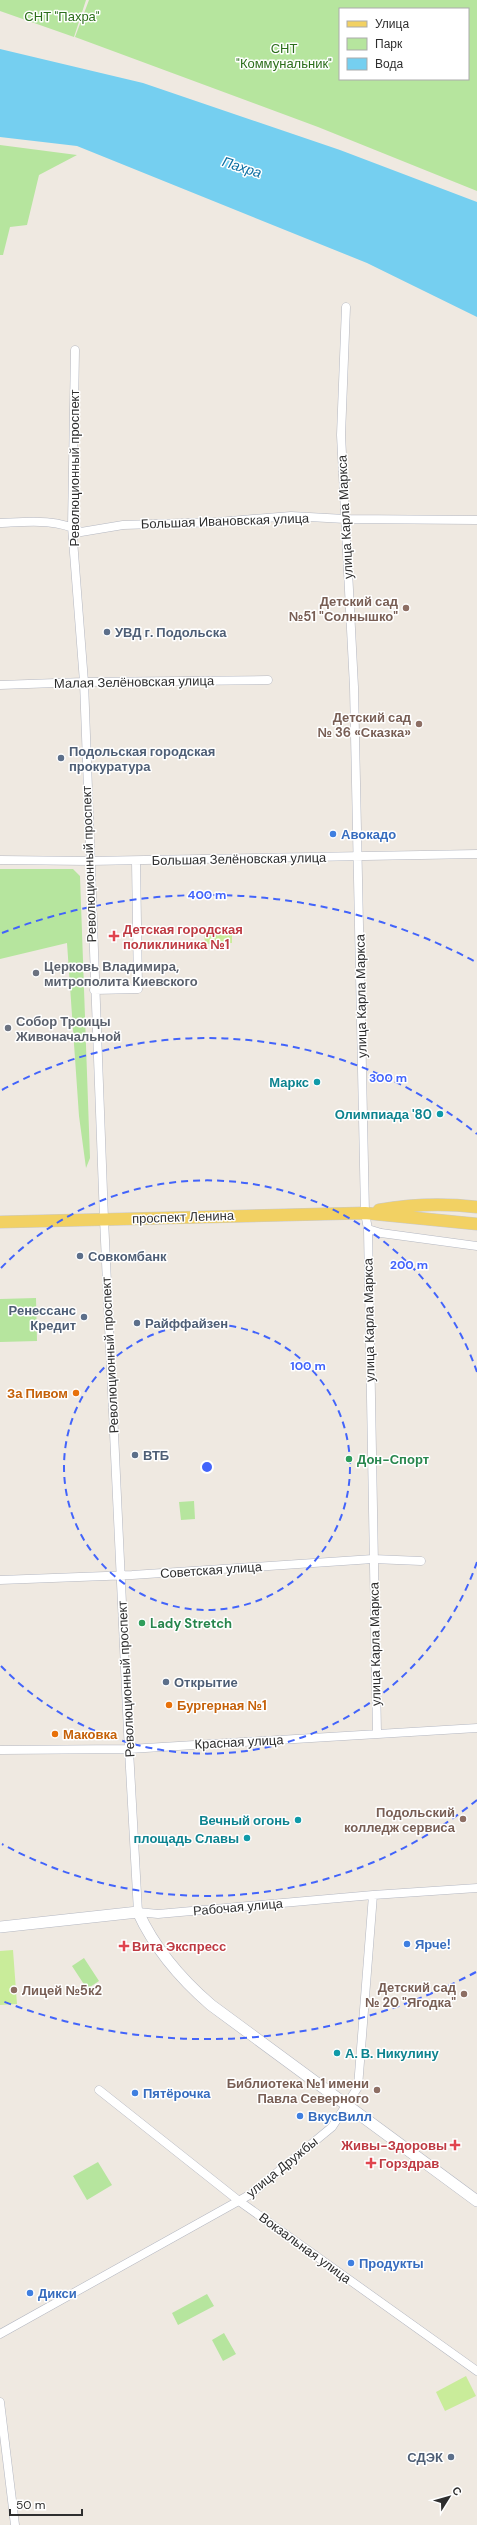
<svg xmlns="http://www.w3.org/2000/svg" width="477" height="2525" font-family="'DM Sans',sans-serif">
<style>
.green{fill:#b6e59e;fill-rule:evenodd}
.pitch{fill:#c9ec9a}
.water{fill:#75cff0}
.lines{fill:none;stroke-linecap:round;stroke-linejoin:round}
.street-casing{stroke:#b4b7c1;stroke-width:9}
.secondary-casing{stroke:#b4b7c1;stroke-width:12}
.primary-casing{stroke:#c9c9c9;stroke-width:13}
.street{stroke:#fff;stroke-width:8}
.secondary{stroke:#fff;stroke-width:11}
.primary{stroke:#f2d163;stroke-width:12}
.ring{fill:none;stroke:#4264fb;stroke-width:2;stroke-dasharray:7 5}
.education-dot{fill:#8d6e63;stroke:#fff;stroke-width:1.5}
.service-dot{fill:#5c6f8a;stroke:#fff;stroke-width:1.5}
.shop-dot{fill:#3f7fe0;stroke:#fff;stroke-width:1.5}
.health-dot{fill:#e0444e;stroke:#fff;stroke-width:1.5}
.worship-dot{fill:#6b7280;stroke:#fff;stroke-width:1.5}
.culture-dot{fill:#0f9aa8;stroke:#fff;stroke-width:1.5}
.food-dot{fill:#e8710a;stroke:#fff;stroke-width:1.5}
.leisure-dot{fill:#2e9e5b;stroke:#fff;stroke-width:1.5}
.labels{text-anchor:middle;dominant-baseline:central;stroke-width:3;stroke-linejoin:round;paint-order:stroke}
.park-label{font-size:13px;fill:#2c6e1b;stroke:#fff}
.street-label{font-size:13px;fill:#2e2e2e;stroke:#fff}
.education-label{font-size:13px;font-weight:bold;fill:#785e54;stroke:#fff;text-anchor:end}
.service-label{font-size:13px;font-weight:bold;fill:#4e5e75;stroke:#fff;text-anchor:start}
.shop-label{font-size:13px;font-weight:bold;fill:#366cbe;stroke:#fff;text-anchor:start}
.health-label{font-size:13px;font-weight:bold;fill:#be3a42;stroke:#fff;text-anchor:start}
.worship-label{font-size:13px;font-weight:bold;fill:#5b616d;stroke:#fff;text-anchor:start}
.culture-label{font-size:13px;font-weight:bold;fill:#0d838f;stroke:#fff;text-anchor:end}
.food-label{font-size:13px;font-weight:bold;fill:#c56008;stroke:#fff;text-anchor:start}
.leisure-label{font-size:13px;font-weight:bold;fill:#27864d;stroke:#fff;text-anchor:start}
.water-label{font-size:14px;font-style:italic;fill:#0d6fa3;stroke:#fff}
.centre{fill:#4264fb;stroke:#fff;stroke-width:2}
.ring-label{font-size:12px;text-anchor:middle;font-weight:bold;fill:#4264fb;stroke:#fff;stroke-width:3;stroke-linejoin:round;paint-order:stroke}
</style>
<rect width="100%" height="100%" fill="#efe9e1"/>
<!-- green -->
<path class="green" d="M0,0H86L74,37L0,11Z
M89,0H477V191L318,127L75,37ZM340,9H468V79H340Z
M0,145L77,155L39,175L27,225L10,227L3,255H0Z
M73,869L80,876L90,1158L86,1168L79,1116L67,943L0,959V869Z
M36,1298L37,1341L0,1342V1299Z
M194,1501L195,1519L181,1520L179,1502Z
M84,1958L99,1981L87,1989L72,1966Z
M98,2162L112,2185L87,2200L73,2176Z
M207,2294L214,2306L178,2325L172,2313Z
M224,2333L236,2354L223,2361L212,2340Z"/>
<!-- pitch -->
<path class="pitch" d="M204,930H232V943L205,944Z
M13,1950L17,2004L0,2005V1951Z
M466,2376L476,2396L445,2411L436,2392Z"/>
<!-- water -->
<path class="water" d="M0,49L143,83L340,150L477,202V317L367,263L77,146L0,137Z"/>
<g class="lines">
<defs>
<path id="street" d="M346,307L341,435L354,687L365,1213L368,1229L377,1734
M75,350L72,527L84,682L104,1219L128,1732L138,1912L158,1914L373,1895L477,1888
M0,523C26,522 57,518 81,532L123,525L218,522L291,516L345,519L477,520
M0,685L84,682L268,680
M0,860L89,861L477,854
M94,990L138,989L136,861
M368,1229L381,1233L477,1246
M0,1580L132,1575L373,1559L421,1561
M0,1750L129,1749L477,1728
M99,2090L239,2201L477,2371
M0,2334L251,2194L332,2127L358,2087L373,1895
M0,2402L15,2525"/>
<path id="secondary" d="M0,1927L138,1912C154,1947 182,1980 211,2005L477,2201"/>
<path id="primary" d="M379,1210C412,1204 443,1203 477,1207
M0,1222L365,1213L477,1224"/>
</defs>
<!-- street casing -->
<use href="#street" class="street-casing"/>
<!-- secondary casing -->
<use href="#secondary" class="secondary-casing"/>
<!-- primary casing -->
<use href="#primary" class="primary-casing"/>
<!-- street -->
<use href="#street" class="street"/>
<!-- secondary -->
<use href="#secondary" class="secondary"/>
<!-- primary -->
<use href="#primary" class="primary"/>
</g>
<!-- distance rings -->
<g class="ring">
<circle cx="207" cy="1467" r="143"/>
<path d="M477 1562A286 286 0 0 1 1 1666M1 1268A286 286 0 0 1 477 1372"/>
<path d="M477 1800A429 429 0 0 1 2 1844M2 1090A429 429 0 0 1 477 1134"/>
<path d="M476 1972A572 572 0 0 1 2 2001M2 933A572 572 0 0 1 476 962"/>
</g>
<!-- markers -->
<g class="education-dot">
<circle cx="406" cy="608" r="4"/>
<circle cx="419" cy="724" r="4"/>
<circle cx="463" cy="1819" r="4"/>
<circle cx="14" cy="1990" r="4"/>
<circle cx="464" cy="1994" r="4"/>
<circle cx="377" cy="2090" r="4"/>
</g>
<g class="service-dot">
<circle cx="107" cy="632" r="4"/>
<circle cx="61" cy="758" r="4"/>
<circle cx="80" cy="1256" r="4"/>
<circle cx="84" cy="1317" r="4"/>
<circle cx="137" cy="1323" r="4"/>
<circle cx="135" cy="1455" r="4"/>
<circle cx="166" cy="1682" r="4"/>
<circle cx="451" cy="2457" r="4"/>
</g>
<g class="shop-dot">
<circle cx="333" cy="834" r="4"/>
<circle cx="407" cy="1944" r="4"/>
<circle cx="135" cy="2093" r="4"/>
<circle cx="300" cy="2116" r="4"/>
<circle cx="351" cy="2263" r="4"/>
<circle cx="30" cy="2293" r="4"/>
</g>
<g class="health-dot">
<path d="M112 930h4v4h4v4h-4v4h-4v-4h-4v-4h4z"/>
<path d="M122 1940h4v4h4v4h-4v4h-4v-4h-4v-4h4z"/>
<path d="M453 2139h4v4h4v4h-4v4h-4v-4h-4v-4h4z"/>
<path d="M369 2157h4v4h4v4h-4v4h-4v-4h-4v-4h4z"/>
</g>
<g class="worship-dot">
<circle cx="36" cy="973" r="4"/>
<circle cx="8" cy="1028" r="4"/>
</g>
<g class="culture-dot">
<circle cx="317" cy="1082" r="4"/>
<circle cx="440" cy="1114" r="4"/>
<circle cx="298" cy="1820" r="4"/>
<circle cx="247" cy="1838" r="4"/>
<circle cx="337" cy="2053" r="4"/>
</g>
<g class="food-dot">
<circle cx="76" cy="1393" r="4"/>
<circle cx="169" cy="1705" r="4"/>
<circle cx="55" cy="1734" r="4"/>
</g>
<g class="leisure-dot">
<circle cx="349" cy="1459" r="4"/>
<circle cx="142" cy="1623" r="4"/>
</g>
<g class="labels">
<!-- park labels -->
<g class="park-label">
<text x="62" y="16">СНТ "Пахра"</text>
<text x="284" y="48">СНТ<tspan x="284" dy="15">"Коммунальник"</tspan></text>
</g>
<!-- street labels -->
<g class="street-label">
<text transform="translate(74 468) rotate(-90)">Революционный проспект</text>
<text transform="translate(345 517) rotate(-93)">улица Карла Маркса</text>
<text transform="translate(225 521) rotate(-2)">Большая Ивановская улица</text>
<text transform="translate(134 682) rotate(-1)">Малая Зелёновская улица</text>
<text transform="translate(239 859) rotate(-1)">Большая Зелёновская улица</text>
<text transform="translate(89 864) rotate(-92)">Революционный проспект</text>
<text transform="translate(361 996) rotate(-91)">улица Карла Маркса</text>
<text transform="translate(183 1217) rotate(-2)">проспект Ленина</text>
<text transform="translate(369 1320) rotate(-91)">улица Карла Маркса</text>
<text transform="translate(110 1355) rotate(-93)">Революционный проспект</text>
<text transform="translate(211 1570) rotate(-4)">Советская улица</text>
<text transform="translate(375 1644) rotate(-91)">улица Карла Маркса</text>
<text transform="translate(126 1679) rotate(-93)">Революционный проспект</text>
<text transform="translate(239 1742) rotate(-3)">Красная улица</text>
<text transform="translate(238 1907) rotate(-5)">Рабочая улица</text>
<text transform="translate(282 2167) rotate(-39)">улица Дружбы</text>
<text transform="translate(305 2248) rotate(36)">Вокзальная улица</text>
</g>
<!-- education labels -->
<g class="education-label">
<text x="398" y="601">Детский сад<tspan x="398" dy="15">№51 "Солнышко"</tspan></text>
<text x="411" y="717">Детский сад<tspan x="411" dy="15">№ 36 «Сказка»</tspan></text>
<text x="455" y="1812">Подольский<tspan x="455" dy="15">колледж сервиса</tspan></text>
<text x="456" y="1987">Детский сад<tspan x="456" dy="15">№ 20 "Ягодка"</tspan></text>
<text x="22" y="1990" text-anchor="start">Лицей №5к2</text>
<text x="369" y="2083">Библиотека №1 имени<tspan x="369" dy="15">Павла Северного</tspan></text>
</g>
<!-- service labels -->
<g class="service-label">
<text x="115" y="632">УВД г. Подольска</text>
<text x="69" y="751">Подольская городская<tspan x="69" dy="15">прокуратура</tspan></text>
<text x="88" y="1256">Совкомбанк</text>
<text x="76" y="1310" text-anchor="end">Ренессанс<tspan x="76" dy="15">Кредит</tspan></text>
<text x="145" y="1323">Райффайзен</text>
<text x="143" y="1455">ВТБ</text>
<text x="174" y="1682">Открытие</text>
<text x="443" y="2457" text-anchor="end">СДЭК</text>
</g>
<!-- shop labels -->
<g class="shop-label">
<text x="341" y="834">Авокадо</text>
<text x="415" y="1944">Ярче!</text>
<text x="143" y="2093">Пятёрочка</text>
<text x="308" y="2116">ВкусВилл</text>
<text x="359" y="2263">Продукты</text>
<text x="38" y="2293">Дикси</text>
</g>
<!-- health labels -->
<g class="health-label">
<text x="123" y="929">Детская городская<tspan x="123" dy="15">поликлиника №1</tspan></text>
<text x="132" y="1946">Вита Экспресс</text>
<text x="447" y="2145" text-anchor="end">Живы-Здоровы</text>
<text x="379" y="2163">Горздрав</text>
</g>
<!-- worship labels -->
<g class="worship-label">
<text x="44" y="966">Церковь Владимира,<tspan x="44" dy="15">митрополита Киевского</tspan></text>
<text x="16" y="1021">Собор Троицы<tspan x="16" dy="15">Живоначальной</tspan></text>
</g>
<!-- culture labels -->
<g class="culture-label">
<text x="309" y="1082">Маркс</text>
<text x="432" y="1114">Олимпиада '80</text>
<text x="290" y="1820">Вечный огонь</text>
<text x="239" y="1838">площадь Славы</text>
<text x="345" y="2053" text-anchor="start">А. В. Никулину</text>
</g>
<!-- food labels -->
<g class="food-label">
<text x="68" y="1393" text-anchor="end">За Пивом</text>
<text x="177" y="1705">Бургерная №1</text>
<text x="63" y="1734">Маковка</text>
</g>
<!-- leisure labels -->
<g class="leisure-label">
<text x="357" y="1459">Дон-Спорт</text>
<text x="150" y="1623">Lady Stretch</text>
</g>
<!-- water labels -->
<g class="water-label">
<text transform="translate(242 167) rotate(18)">Пахра</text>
</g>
</g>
<circle cx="207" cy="1467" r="6" class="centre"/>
<g class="ring-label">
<text x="207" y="899">400 m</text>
<text x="388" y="1082">300 m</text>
<text x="409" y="1269">200 m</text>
<text x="308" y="1370">100 m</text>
</g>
<!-- legend -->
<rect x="339" y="8" width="130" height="72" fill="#ffffff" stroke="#ababab"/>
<rect x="347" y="21" width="20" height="6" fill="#f2d163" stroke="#ababab"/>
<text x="375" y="28" font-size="12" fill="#2e2e2e">Улица</text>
<rect x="347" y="38" width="20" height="12" fill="#b6e59e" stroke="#ababab"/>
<text x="375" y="48" font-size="12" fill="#2e2e2e">Парк</text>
<rect x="347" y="58" width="20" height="12" fill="#75cff0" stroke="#ababab"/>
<text x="375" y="68" font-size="12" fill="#2e2e2e">Вода</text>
<!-- north arrow -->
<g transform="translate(449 2497) rotate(53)" stroke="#ffffff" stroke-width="3" paint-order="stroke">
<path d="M0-3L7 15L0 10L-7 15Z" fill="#2e2e2e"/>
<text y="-6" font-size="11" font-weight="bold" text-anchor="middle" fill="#2e2e2e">С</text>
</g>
<!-- scale -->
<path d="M10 2509v6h72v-6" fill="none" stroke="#2e2e2e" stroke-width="2"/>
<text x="16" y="2509" font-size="12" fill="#2e2e2e" stroke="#ffffff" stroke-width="3" paint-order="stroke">50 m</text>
</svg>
